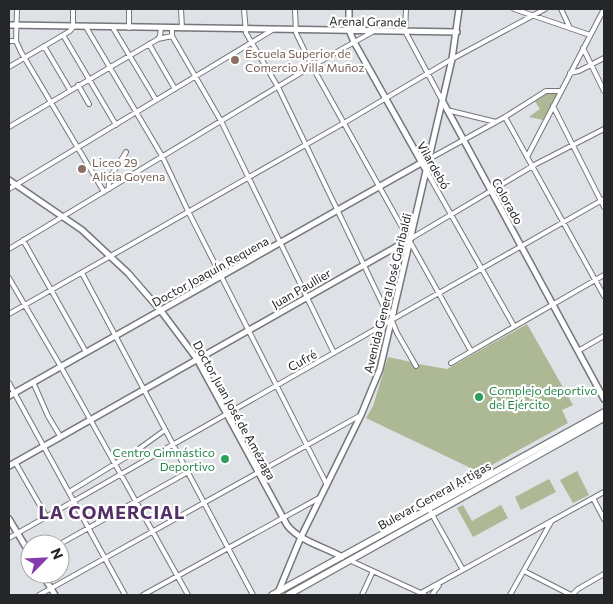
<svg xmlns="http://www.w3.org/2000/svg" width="613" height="604" font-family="Commissioner,sans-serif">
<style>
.green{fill:#adb894}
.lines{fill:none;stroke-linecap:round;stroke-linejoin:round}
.minor-casing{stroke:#74767b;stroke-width:6}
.tertiary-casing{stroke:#74767b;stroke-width:8}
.secondary-casing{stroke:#74767b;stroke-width:8}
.minor{stroke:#fff;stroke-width:4}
.tertiary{stroke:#fff;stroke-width:5}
.secondary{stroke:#fff;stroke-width:5.5}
.education-dot{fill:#8d6e63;stroke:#fff;stroke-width:2}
.leisure-dot{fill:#2e9e5b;stroke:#fff;stroke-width:2}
.labels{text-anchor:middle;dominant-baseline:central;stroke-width:4.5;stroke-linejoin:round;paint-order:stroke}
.street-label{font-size:12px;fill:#252628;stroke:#fff}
.education-label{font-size:12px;fill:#785e54;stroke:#fff;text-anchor:start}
.leisure-label{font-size:12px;fill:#27864d;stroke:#fff;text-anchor:start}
.district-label{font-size:18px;font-weight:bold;letter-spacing:1px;fill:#532f67;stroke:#fff}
</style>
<rect width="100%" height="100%" fill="#dee1e6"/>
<!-- green -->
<path class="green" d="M556,92L557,95L543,120L529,117L540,109L534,100L546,93Z
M527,324L573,405L562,410L568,423L479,472L366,418L373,406L388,357L411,362L415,369L418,366V364L447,369Z
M577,471L589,495L573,503L560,480Z
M549,479L556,492L521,510L515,497Z
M463,505L472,521L501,505L508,518L473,537L457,508Z"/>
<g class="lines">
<defs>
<path id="minor" d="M17,9L16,41L21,52L104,192
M181,9L182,28
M244,9L246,33L278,87L386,311L389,313L394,312
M295,9L296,33L312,66L471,351
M406,9L405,31L443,102
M514,9L590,35
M561,9L570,28
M86,27L162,156L188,211L327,485
M113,28L156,100
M129,28V9
M172,29V36L221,121L334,353
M63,35L116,125
M158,39L172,36
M9,41H16
M149,44L175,89
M44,46L70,90
M583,48L604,91
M9,67L70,31L73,27V9
M570,73L579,71L604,58
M78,85L89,104
M553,106L604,207
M447,110L496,122
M505,117L604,296
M9,127L158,39L160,36L161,28
M527,157L604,9
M429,159L505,117L546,91H561
M427,172L514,326
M9,189L274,29
M109,189C106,178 121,162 126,152
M410,239L536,164L604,129
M23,240L86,352
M9,249L312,66L374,31
M82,273L253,595
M9,278L61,367L188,595
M9,314L344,123L452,59L545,9
M392,321L397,333L416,366
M578,351L604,336
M451,363L604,275
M33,382L48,416L60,436
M9,383L125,595
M15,462L46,516
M69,492L136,451L165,430
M593,498L604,519
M429,509L463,570
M9,538L604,199
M60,544L188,472
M349,560L425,595
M524,571L571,595
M421,593L604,492
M39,595L361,415
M143,595L321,497
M362,595L373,571
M432,595L439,585
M510,595L551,522
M572,595L578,589L604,574"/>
<path id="tertiary" d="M349,9V30L354,42L427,172
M9,25L457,32
M443,102L604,399
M9,180L82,230L128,273L161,311L197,359L287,525C299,541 325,547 342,557
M9,396L421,163
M9,466L410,239
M9,519L30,554
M42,574L55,595
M277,595L301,537L361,415L380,369L452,59L459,9"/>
<path id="secondary" d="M272,595L604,412
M288,595L604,418"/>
</defs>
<!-- minor casing -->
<use href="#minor" class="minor-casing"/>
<!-- tertiary casing -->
<use href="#tertiary" class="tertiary-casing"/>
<!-- secondary casing -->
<use href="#secondary" class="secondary-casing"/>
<!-- minor -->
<use href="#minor" class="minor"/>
<!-- tertiary -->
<use href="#tertiary" class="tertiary"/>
<!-- secondary -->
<use href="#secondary" class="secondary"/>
</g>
<!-- markers -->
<g class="education-dot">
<circle cx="235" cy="60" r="5"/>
<circle cx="82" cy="169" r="5"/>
</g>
<g class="leisure-dot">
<circle cx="479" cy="397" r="5"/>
<circle cx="225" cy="459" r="5"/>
</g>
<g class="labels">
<!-- street labels -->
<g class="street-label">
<text transform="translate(368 21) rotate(1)">Arenal Grande</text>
<text transform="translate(434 165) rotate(60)">Vilardebó</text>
<text transform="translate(508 201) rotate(61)">Colorado</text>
<text transform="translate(210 271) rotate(-29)">Doctor Joaquín Requena</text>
<text transform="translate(301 288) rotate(-30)">Juan Paullier</text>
<text transform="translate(387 293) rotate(-76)">Avenida General José Garibaldi</text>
<text transform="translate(302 360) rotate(-29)">Cufré</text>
<text transform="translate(235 410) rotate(61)">Doctor Juan José de Amézaga</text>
<text transform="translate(434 495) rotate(-29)">Bulevar General Artigas</text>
</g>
<!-- education labels -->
<g class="education-label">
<text x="245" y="53">Escuela Superior de<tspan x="245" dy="14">Comercio Villa Muñoz</tspan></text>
<text x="92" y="162">Liceo 29<tspan x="92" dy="14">Alicia Goyena</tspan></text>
</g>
<!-- leisure labels -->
<g class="leisure-label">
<text x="489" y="390">Complejo deportivo<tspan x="489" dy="14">del Ejército</tspan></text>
<text x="215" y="452" text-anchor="end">Centro Gimnástico<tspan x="215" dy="14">Deportivo</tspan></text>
</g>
<!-- district labels -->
<g class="district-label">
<text x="112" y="512">LA COMERCIAL</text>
</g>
</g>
<!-- border -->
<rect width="613" height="604" fill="none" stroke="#252628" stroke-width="20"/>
<!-- north arrow -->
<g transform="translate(45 559) rotate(66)"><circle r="24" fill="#ffffff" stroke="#a8a8a9"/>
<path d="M0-4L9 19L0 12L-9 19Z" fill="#853bac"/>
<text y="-8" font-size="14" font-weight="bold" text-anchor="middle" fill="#252628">N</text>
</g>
</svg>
